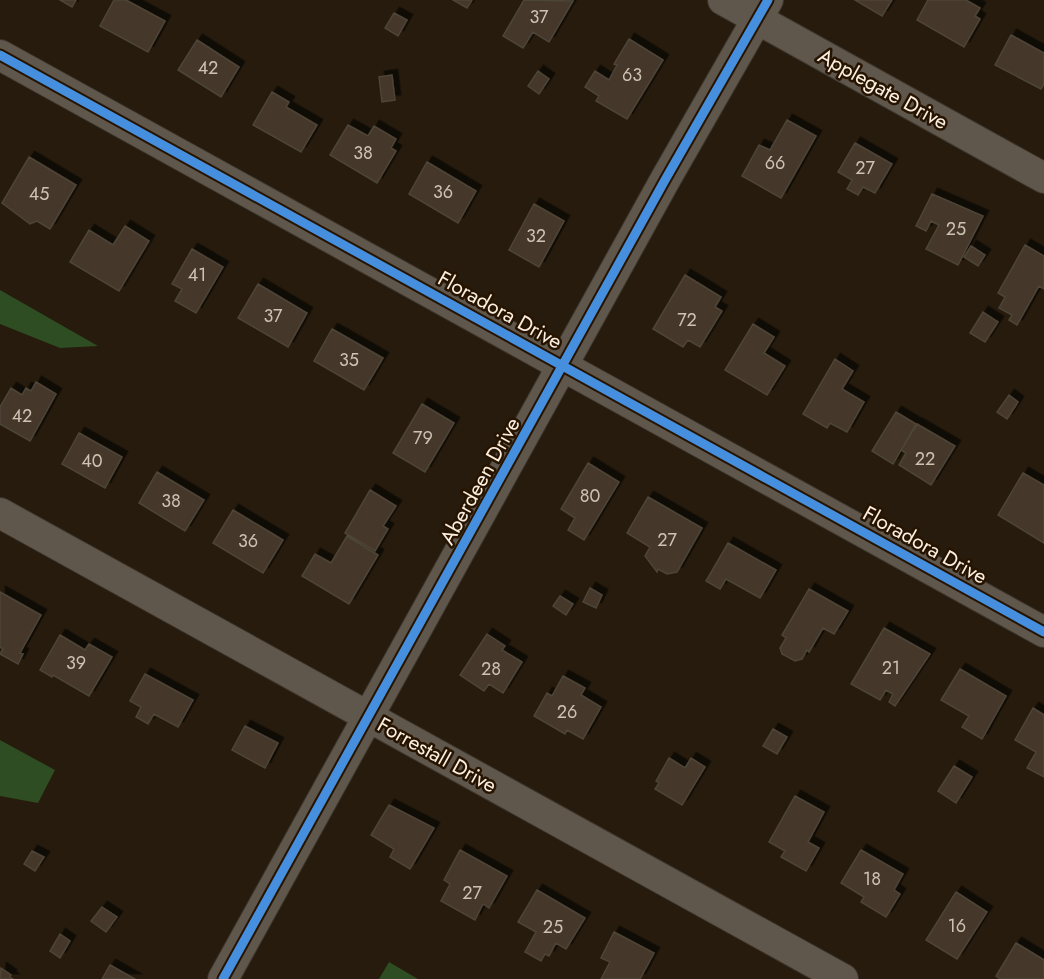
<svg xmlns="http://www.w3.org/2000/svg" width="1044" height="979" font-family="Jost,sans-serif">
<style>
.forest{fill:#2f4d22}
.building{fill:#44392a;stroke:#4e4438;stroke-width:1.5;filter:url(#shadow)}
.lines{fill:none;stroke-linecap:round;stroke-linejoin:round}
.minor-casing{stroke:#3d352b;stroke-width:32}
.minor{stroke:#5f564c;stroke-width:30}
.cycleway-casing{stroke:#261400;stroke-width:13}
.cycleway{stroke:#468fdf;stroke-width:9}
.labels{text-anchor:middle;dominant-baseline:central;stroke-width:5;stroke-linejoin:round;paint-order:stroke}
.number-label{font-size:18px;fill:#cec2b2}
.street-label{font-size:21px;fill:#fcefe0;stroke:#261400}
</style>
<defs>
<filter id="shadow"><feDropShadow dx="5.5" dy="-5.5" stdDeviation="0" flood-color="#0009"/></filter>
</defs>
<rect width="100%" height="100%" fill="#261b0c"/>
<!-- forest -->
<path class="forest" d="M0,290L98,346L60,348L0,324Z
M0,740L55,770L38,803L0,796Z
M389,962L418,979H379Z"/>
<!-- building -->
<path class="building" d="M60,0H76L72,7Z
M114,0H126L165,21L148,52L100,26Z
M453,0H472L467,8Z
M524,0L573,1L549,42L533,32L523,48L503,36Z
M855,0H892L882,16Z
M928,0H966L980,8L975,16L980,19L964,47L917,20Z
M394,13L407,20L398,36L385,28Z
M1011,35L1044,53V84L1041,89L995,65Z
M629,39L663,60L627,119L596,101L599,96L585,87L595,71L609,80L617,65L614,64Z
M197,40L239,67L221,97L178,70Z
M538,71L549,79L539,94L528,86Z
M392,75L395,100L382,102L379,77Z
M272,92L289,102L286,107L317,125L301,152L253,125Z
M787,120L816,136L781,198L742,176L759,145L770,150Z
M348,125L368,136L374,126L396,139L391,148L396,151L377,183L330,155Z
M855,143L892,164L875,193L863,187L858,195L847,189L852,180L838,172Z
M29,157L76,185L50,229L37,221L30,224L2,203Z
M427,162L476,191L458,223L409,194Z
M932,194L983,216L958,265L926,249L939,225L931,221L926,231L916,226Z
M534,204L564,221L539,267L509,250Z
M125,226L149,241L119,291L70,262L89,230L113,245Z
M1025,245L1044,256V289L1039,286L1017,325L1009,320L1012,315L999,308L1005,297L998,293Z
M971,246L985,255L978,266L964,257Z
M192,249L223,267L196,313L175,301L182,289L172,284Z
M685,275L721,297L715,307L722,311L700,347L688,340L683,347L653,329Z
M258,284L307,313L288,347L238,318Z
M983,312L998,322L985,342L970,333Z
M753,324L774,337L764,353L785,366L767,395L725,370Z
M332,329L383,358L364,390L314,361Z
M835,359L853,371L842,389L864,402L847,432L830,423L827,428L803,414Z
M36,382L56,394L30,441L0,424V407L11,388L22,395L26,388L31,391Z
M1009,395L1018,402L1007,419L997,412Z
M422,404L454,423L425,472L393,453Z
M896,412L916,424L893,464L872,451Z
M917,424L955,446L931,485L899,465L906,453L901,450Z
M79,433L122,457L105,488L62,464Z
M588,463L619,482L584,540L568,530L575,518L561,509Z
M157,472L204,500L185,531L139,503Z
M1023,473L1044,485V543L998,515Z
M370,490L396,506L383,526L388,529L375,551L345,533Z
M648,497L702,528L677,572L667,574L658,569L657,572L645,556L650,547L627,533Z
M233,510L283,540L263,573L213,543Z
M347,536L378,555L349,604L302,576L315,554L331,563Z
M728,543L776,570L760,598L726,579L720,589L706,581Z
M590,588L602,595L596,608L583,602Z
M809,589L848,611L834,634L823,628L809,652L807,650L802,659L795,661L782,654L780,648L786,638L782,635Z
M0,592L41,615L20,653L23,654L18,664L0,654L3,649L0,647Z
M560,596L573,604L566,615L553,606Z
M884,628L930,654L895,706L889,702L893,694L886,690L880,700L851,684Z
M487,634L505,646L502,650L522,662L503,693L489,684L484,691L460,675Z
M60,635L85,650L89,644L112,657L89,696L53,675L52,677L40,670Z
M960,669L1006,696L982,739L962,727L969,716L941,700Z
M145,674L193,700L178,727L154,714L148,724L136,717L141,707L130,701Z
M563,676L585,688L581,695L601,707L583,739L567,730L565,734L534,716L547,693L552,696Z
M1033,708L1044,715V777L1027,768L1036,752L1015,740Z
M245,726L278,743L265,768L232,750Z
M773,729L787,737L777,754L763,746Z
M669,758L685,768L691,758L705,767L682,805L655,789L659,783L656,781Z
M954,766L972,777L956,803L938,791Z
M795,796L824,812L808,842L819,848L806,871L781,857L785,851L769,842Z
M389,805L434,828L410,869L390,857L394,849L371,835Z
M460,850L507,876L489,908L483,904L475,920L441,901L450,884L444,880Z
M861,850L903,874L894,890L900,894L886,917L861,902L864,897L841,883Z
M32,851L44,857L35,871L24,864Z
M537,890L585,918L566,949L556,943L549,956L545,954L541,961L525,952L536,932L518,922Z
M956,892L987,912L957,959L926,940Z
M102,907L117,917L106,932L91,921Z
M614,932L654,953L640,979H601L610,962L601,958Z
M60,934L70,941L60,958L50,951Z
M1016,943L1044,960V979H1000L996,976Z
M110,965L135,979H102Z
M1,968L11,975L10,977L13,979H0Z"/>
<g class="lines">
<defs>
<path id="minor" d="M723,0L1044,178
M0,55L1044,632
M0,513L843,979
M223,979L665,180L768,0"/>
</defs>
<!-- minor casing -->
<use href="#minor" class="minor-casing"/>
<!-- minor -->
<use href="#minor" class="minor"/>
<defs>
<path id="cycleway" d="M0,55L1044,632
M223,979L665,180L768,0"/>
</defs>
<!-- cycleway casing -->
<use href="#cycleway" class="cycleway-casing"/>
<!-- cycleway -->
<use href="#cycleway" class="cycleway"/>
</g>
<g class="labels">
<!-- number labels -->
<g class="number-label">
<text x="539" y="17">37</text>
<text x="208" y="68">42</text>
<text x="632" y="75">63</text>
<text x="363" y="153">38</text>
<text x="775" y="163">66</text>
<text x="865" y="168">27</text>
<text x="443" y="192">36</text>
<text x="39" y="194">45</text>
<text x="956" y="229">25</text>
<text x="536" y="236">32</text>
<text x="197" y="275">41</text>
<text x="273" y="316">37</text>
<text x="687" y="320">72</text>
<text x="349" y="360">35</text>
<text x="22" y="416">42</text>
<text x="423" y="438">79</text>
<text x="925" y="459">22</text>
<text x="92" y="461">40</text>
<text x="590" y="496">80</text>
<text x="171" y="501">38</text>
<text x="667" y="540">27</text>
<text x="248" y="541">36</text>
<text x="76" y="663">39</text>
<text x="891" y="668">21</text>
<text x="491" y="669">28</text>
<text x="567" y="712">26</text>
<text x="872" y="879">18</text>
<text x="472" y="893">27</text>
<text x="957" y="926">16</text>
<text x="553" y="927">25</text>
</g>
<!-- street labels -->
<g class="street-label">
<text transform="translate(883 89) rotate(29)">Applegate Drive</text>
<text transform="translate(500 310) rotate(29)">Floradora Drive</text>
<text transform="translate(480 481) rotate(-61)">Aberdeen Drive</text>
<text transform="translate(925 545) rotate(29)">Floradora Drive</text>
<text transform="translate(437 755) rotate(29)">Forrestall Drive</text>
</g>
</g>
</svg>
